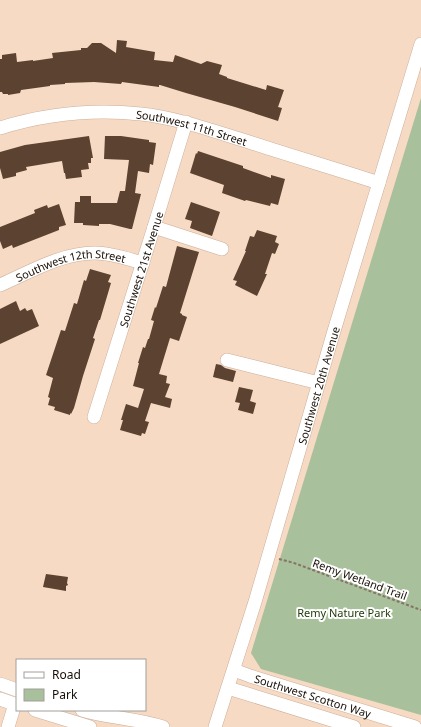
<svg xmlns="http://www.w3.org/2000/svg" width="421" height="727" font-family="'Noto Sans',sans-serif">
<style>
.green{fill:#a8c09b}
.building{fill:#5b4231}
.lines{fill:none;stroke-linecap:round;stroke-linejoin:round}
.minor-casing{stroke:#cbaf9a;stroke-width:14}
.path{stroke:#877465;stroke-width:2;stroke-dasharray:3 2;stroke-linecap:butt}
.minor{stroke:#fff;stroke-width:13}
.labels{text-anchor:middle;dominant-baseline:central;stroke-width:4;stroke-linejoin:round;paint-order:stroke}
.street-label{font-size:11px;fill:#170e06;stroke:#fff}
.park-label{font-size:11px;fill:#1c3804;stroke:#fff}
</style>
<rect width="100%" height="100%" fill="#f7dac3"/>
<!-- green -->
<path class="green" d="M421,98V715L261,669L251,653Z"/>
<!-- building -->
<path class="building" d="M117,40L127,41L126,47L155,52L154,60L173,62L175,55L201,64L207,61L222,65L219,74L227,77V78L266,90L267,85L284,90L278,107L282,108L278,121L235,107L186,93L160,85H159V87L122,82L121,84L94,82L65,83V84L50,85V86L21,90L20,93L8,95V94H3L2,92H0V59H2V55L16,53L17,62L33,60V61L53,58L52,53L81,50V48H87L92,43H101L116,53Z
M89,136L93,158H91V163H88L89,169L81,170L82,177L66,179L65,173H64L62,161L26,167L27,170L16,173V176L3,179L0,168V152L25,145Z
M105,136H121L149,140V142L156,143L153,165L150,164L149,173L138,171L135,193L141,194L132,229H130L110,224H99V226L83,225V223H74L75,202H80V196H91V203H117L120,191H125L129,160L104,159Z
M198,151L243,166V168L271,178V175L285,179L278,205L271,203L270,206L246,200L245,201L222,193L224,185L190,173L196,153L197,154Z
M191,202L220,212L212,236L190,228L192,221L185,219Z
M59,204L66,225L59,227V230L13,248L12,245L3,249L0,241V227L35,213L34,210L47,205L48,208Z
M257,230L277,236L275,242L279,244L275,254L272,253L265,274H267L257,296L235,285L237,281L233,280L246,251H245L250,236L254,237Z
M177,246L199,252L180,313L182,314V315L187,317L179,341L170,338L159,374L167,376L166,383L170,384L165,397L172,399L170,408L151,403L145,421L149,422L145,434L142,433L141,436L120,430L123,420H121L126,404L138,408L144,389L133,386L139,363H138L143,347L145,348L148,339H149L154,321L151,320L155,307L156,308L163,286L166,287Z
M90,269L111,275L108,282L111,283L100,320H99L93,338L95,339L83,376L74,408L71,414L70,413V415L54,410L55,407L48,405L50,398L48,397L53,378L46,375L61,330L65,331L74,303L77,304L84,280L86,281Z
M16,301L20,311L25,308L27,311L32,309L39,326L0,344V309Z
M216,364L221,365L225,368L236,371L233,382L213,377Z
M239,387L253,390L250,401L256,403L253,414L238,410L240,403L235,402Z
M46,574L68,577L67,583L68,585L66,586V591L43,587Z"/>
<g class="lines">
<defs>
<g id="minor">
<path id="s1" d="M0,128C45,114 94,109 141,114C178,118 213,131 249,142C292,156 336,169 379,183"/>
<path d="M154,227L222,249"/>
<path id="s2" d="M0,285C30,272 61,253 95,253C111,253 128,259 143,263"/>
<path d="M227,360L319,383"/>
<path id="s3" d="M94,417L154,227L186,122"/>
<path id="s4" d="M234,670L250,676L415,727"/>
<path d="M0,684L17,690"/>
<path d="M228,688L354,727"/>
<path d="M0,699L17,705"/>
<path d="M35,710L90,727"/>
<path d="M82,710C108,718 136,718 163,727"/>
<path d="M8,727L15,704"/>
<path id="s5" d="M215,727L255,602L334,331L421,44"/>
</g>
</defs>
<!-- minor casing -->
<use href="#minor" class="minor-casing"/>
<!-- path -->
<path class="path" d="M279,559L294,563L421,610"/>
<!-- minor -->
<use href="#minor" class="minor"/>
</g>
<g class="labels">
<!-- street labels -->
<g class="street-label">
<text stroke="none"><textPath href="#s1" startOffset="195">Southwest 11th Street</textPath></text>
<text stroke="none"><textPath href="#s2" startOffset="75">Southwest 12th Street</textPath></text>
<text stroke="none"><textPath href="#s3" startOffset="155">Southwest 21st Avenue</textPath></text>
<text stroke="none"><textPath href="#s5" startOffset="357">Southwest 20th Avenue</textPath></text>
<text transform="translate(360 579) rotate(20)">Remy Wetland Trail</text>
<text stroke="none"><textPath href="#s4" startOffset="83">Southwest Scotton Way</textPath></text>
</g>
<!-- park labels -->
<g class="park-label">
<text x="344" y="612">Remy Nature Park</text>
</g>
</g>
<!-- legend -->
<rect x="16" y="659" width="130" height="52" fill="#ffffff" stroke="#a29f9b"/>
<rect x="24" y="672" width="20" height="6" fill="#ffffff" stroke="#a29f9b"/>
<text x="52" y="679" font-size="12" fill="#170e06">Road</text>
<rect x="24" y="689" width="20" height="12" fill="#a8c09b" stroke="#a29f9b"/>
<text x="52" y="699" font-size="12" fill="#170e06">Park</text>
</svg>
